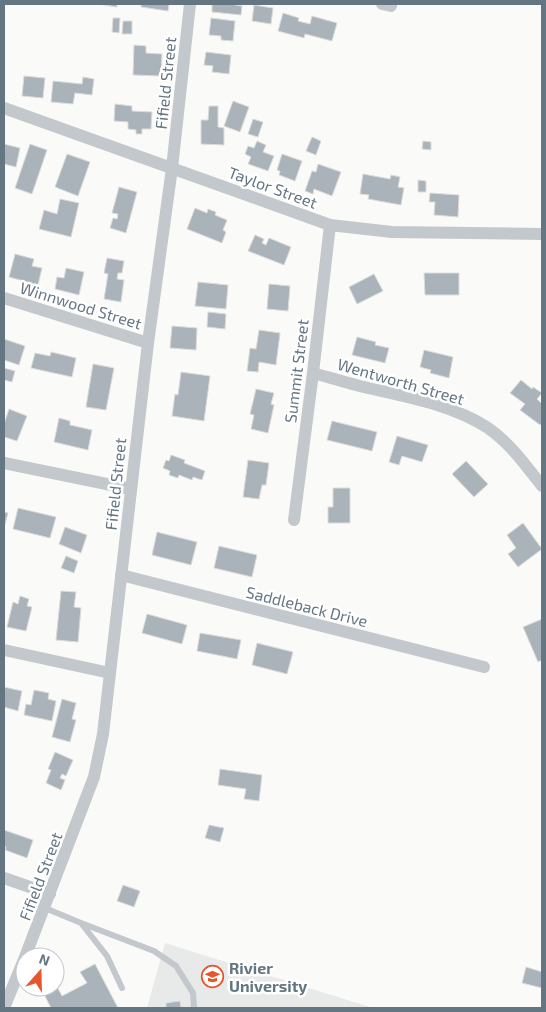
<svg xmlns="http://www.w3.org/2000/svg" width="546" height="1012" font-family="'Exo 2',sans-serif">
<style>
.built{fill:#e8e9e9}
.building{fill:#aab3b9;stroke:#dcdcda}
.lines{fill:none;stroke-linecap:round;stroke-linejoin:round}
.lane{stroke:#c3c8cc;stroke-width:6}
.street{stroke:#c3c8cc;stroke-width:12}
.labels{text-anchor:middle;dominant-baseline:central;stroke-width:5;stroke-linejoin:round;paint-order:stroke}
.street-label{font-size:16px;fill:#657683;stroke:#fff}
.poi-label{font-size:16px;font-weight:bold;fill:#657683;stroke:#fff;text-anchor:start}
</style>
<rect width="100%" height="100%" fill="#fafaf8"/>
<!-- built -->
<path class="built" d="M165,943L373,1008H147Z"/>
<!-- building -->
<path class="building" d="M98,4H117V7Z
M141,4H169L168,11L141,7Z
M212,4H235V5L242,6L241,15L212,12Z
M254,5L273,8L271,24L252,21Z
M283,13L299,18L298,21L310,24L312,16L337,23L332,41L305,34L304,38L278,31Z
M113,18H120L119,33L112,32Z
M211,18L235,21L233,41L221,40V36L209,35Z
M123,21H132V34H122Z
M134,45L146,46V53L162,54L161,76L133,75Z
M206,52L231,55L229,74L212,72L213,66L204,65Z
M24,76L45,78L43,98L22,96Z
M83,77L94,79L92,95L75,93L73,104L51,102L53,81L82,84Z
M233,101L249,107L240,132L224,126Z
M115,104L132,106V111L152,112L151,129H142V134H136V130L128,129V122L114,121Z
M209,106H218V127L224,128V145L201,144V120H208Z
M253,119L263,122L258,137L248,134Z
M312,137L321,141L316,155L306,151Z
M257,141L266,145L263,152L274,156L268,171L248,164L251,157L245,154L248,146L254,148Z
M423,141L431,142V150L422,149Z
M4,144L20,148L16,167L4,164Z
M30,144L47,150L32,194L15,188Z
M67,154L90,162L78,196L55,187Z
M282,154L302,161L295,181L279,175L280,171L277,170Z
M318,164L341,172L332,196L314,189L313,194L305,191L312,171L316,172Z
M363,174L390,179L391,175L400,177L398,187L404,188L401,205L368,199L369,195L360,194Z
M418,180L426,181V192H418Z
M119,187L137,192L126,233L110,228L113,218L117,219L118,214L112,213Z
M430,193L459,195L458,217L434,215L435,202H429Z
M60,199L79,203L71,237L39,229L44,210L57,214Z
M195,208L207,213L208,209L216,212L215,215L227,220L223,230L226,232L222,243L187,229Z
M255,235L264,239L262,243L266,245L269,238L291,247L284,265L248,251Z
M15,254L34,259L32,266L42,268L38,285L9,277Z
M107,258L124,261L122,273H118L117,279L124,280L121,302L104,299L108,274L104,273Z
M66,268L84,272L79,295L55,289L57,277L64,278Z
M424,273H459V295H425Z
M374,274L383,291L357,304L349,287Z
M198,282L228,285L226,309L195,306Z
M269,284L290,286L288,311L267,309Z
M208,312L226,314L225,329L207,327Z
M172,326L197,328L196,350L170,348Z
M259,330L280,333L276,365L259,362L258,372L247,371L250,348L256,349Z
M357,337L376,342L375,345L389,348L385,363L352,355Z
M4,339L25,346L19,365L4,360Z
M424,350L453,357L449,378L430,373L431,370L420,367Z
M51,352L76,358L72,377L31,368L35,353L50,356Z
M93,364L114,368L106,410L86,407Z
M4,368L15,371L12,382L4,380Z
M181,372L210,376L204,421L172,416L175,394L178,395Z
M521,380L532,389L533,387L542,393L537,399L542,404V423L540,425L520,410L525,404L510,393Z
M256,389L274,393L271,404L274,405L268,433L251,429L254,415L250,414Z
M9,409L27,416L17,441L4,437V424Z
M59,418L70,421V425L92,430L88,450L54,442Z
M332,421L377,432L372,451L327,440Z
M397,436L428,445L422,462L402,456L399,465L389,462Z
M171,455L185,460L184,463L205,471L202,480L193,477L192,480L179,475L178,478L169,475L170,471L163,468L166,460L169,461Z
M248,460L269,463L266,485H262L259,499L243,497Z
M466,461L488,484L474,497L452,474Z
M333,488H350V523H328V507H333Z
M18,508L56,517L50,538L13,529Z
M4,512L8,513L4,528Z
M523,523L542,549L518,567L508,554L516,548L507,535Z
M65,527L87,535L81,553L59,544Z
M157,532L197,542L191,565L152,555Z
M219,546L257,555L252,577L214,568Z
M66,556L78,561L74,573L61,568Z
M61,591L76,592L74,607L81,608L78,642L56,640Z
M20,596L29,599L27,606L32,607L26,631L7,627L13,602L18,604Z
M147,614L187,625L182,644L142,633Z
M542,619V660L538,662L523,627Z
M200,633L241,640L237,659L197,651Z
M257,643L293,652L287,674L252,665Z
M4,687L22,691L18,711L4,707Z
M34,690L49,693L48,699L56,701L52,721L24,715L26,704L31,705Z
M62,699L76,703L72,719L76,720L70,742L52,737Z
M55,752L73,760L66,776L62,774L60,778L65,780L61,790L46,783L51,770L48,769Z
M220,769L262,775L259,801L244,799L246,789L218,785Z
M209,825L224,828L220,842L205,838Z
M4,830L33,840L27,858L5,850L6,847L4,846Z
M123,885L140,891L134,907L117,901Z
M95,964L118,1008H51L43,992L55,987L56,985L62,996L87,983L80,972Z
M526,967L542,972V988L522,983Z
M180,1001L181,1008H166V1003Z"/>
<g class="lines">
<!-- lane -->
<path class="lane" d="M45,908L81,923L107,956L122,988
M81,923L154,951L176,966L193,993L194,1008"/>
<!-- street -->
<path class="street" d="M382,4L391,6
M4,108L330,225L392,232L542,234
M4,298L148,343
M313,373C331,378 350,384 368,388C408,397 453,405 488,428C510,443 526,466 542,486
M4,463L131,489
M294,520L313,373L330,225
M121,575L484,667
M4,650L110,673
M4,878L50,894
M25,957L94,777L103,734L148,343L172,168L190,4
M4,1008L25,957"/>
</g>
<!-- icons -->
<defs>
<symbol id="university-ring" viewBox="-11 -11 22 22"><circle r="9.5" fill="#fff" stroke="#e4572e" stroke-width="1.5"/><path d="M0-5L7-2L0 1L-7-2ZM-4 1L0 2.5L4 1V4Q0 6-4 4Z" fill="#e4572e"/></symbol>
</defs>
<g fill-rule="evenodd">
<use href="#university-ring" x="200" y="964" width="25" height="25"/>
</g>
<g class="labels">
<!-- street labels -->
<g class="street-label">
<text transform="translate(165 83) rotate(-84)">Fifield Street</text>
<text transform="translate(273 187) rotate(20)">Taylor Street</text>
<text transform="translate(81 305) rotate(17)">Winnwood Street</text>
<text transform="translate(296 371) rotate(-83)">Summit Street</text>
<text transform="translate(401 381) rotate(16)">Wentworth Street</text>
<text transform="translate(115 484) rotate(-84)">Fifield Street</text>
<text transform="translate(307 606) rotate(14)">Saddleback Drive</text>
<text transform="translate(40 876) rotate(-69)">Fifield Street</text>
</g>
<!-- poi labels -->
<g class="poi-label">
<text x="229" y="967">Rivier<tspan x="229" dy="18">University</tspan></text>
</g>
</g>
<!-- border -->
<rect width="546" height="1012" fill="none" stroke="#657683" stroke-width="10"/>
<!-- north arrow -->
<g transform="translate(40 972) rotate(20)"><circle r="24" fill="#ffffff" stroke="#c1c8cd"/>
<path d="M0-4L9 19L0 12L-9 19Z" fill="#e4572e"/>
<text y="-8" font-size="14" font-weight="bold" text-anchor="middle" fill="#657683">N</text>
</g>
</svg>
